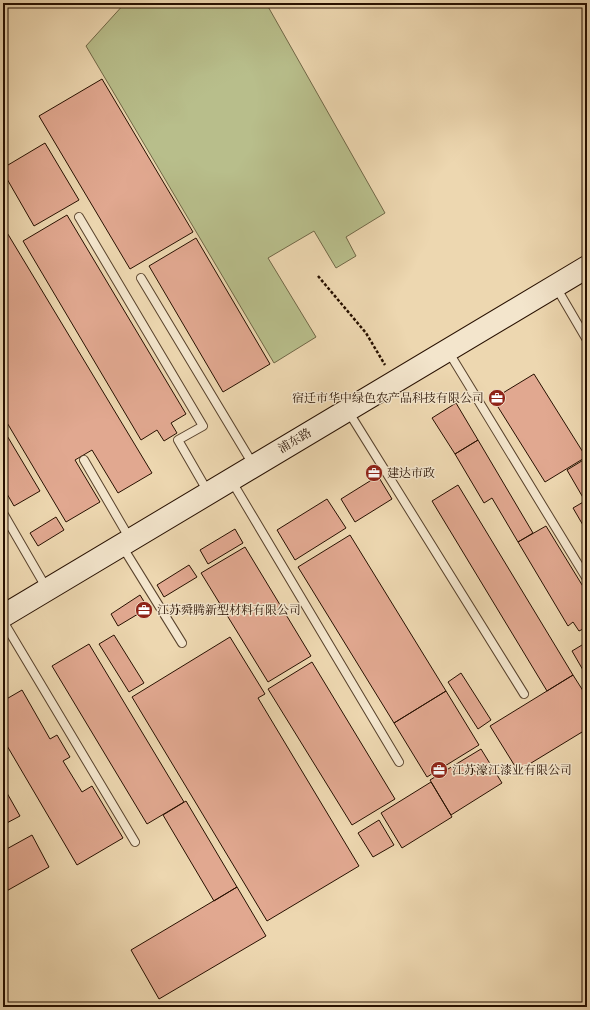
<svg xmlns="http://www.w3.org/2000/svg" width="590" height="1010" font-family="'IM FELL Double Pica','Noto Serif SC',serif">
<style>
.green{fill:#b8be8b;stroke:#706746}
.building{fill:#e1a890;stroke:#271000}
.lines{fill:none;stroke-linecap:round;stroke-linejoin:round}
.lane-casing{stroke:#58422c;stroke-width:10}
.secondary-casing{stroke:#271000;stroke-width:24}
.path{stroke:#271000;stroke-width:2.5;stroke-dasharray:3 2;stroke-linecap:butt}
.lane{stroke:#f3e5cc;stroke-width:8}
.secondary{stroke:#f3e5cc;stroke-width:22}
.labels{text-anchor:middle;dominant-baseline:central;stroke-width:3;stroke-linejoin:round;paint-order:stroke}
.poi-label{font-size:12px;fill:#271000;stroke:#f3e5cc;text-anchor:start}
.street-label{font-size:12px;fill:#271000;stroke:#f3e5cc}
</style>
<rect width="100%" height="100%" fill="#edd7b0"/>
<filter id="stains"><feTurbulence type="fractalNoise" baseFrequency=".005" numOctaves="4"/><feColorMatrix values="0 0 0 0 .2 0 0 0 0 .09 0 0 0 0 .02 0 0 0 .5 -.17"/></filter>
<radialGradient id="worn" r=".72"><stop offset=".6" stop-color="#630" stop-opacity="0"/><stop offset="1" stop-color="#630" stop-opacity=".3"/></radialGradient>
<!-- green -->
<path class="green" d="M125,3H266L385,213L346,237L356,256L336,268L314,231L268,258L316,337L274,363L86,46Z"/>
<!-- building -->
<path class="building" d="M102,79L193,232L130,269L39,116Z
M45,143L79,200L34,226L3,172V168Z
M67,215L186,414L171,423L177,433L164,441L157,430L141,440L23,241Z
M3,226L152,473L118,493L92,450L75,460L100,502L66,522L3,416Z
M196,238L270,364L223,392L149,266Z
M534,374L586,457L545,482L493,399Z
M456,403L478,440L455,454L432,418Z
M3,429L40,491L14,506L3,487Z
M478,440L533,533L518,542L492,498L484,503L455,454Z
M585,459L587,462V532L573,508L585,501L567,470Z
M378,476L392,499L355,522L341,499Z
M458,485L573,675L547,691L432,501Z
M327,499L346,528L295,560L277,530Z
M56,517L64,530L38,546L30,533Z
M546,526L587,593V627L579,631L573,622L568,626L518,542Z
M235,529L243,543L208,564L200,550Z
M350,535L446,691L394,723L298,567Z
M245,547L311,656L268,682L201,573Z
M189,565L197,577L164,597L157,585Z
M140,595L148,608L118,626L111,614Z
M114,635L144,683L129,692L99,644Z
M230,637L265,694L258,698L359,866L267,921L132,697Z
M587,642V677L572,651Z
M89,644L184,802L147,824L52,666Z
M312,662L395,799L352,825L268,689Z
M461,673L491,720L478,729L448,682Z
M573,675L587,697V729L518,771L490,726Z
M22,690L50,739L57,735L70,757L63,761L82,792L92,786L123,838L77,865L3,739V701Z
M446,691L479,745L427,777L394,723Z
M481,749L502,783L451,815L430,780Z
M431,782L452,817L402,848L381,813Z
M3,786L20,816L3,825Z
M186,801L237,887L214,901L163,815Z
M379,820L394,845L373,857L358,833Z
M32,835L49,867L3,893V851Z
M237,887L266,936L159,999L131,950Z"/>
<g class="lines">
<defs>
<path id="lane" d="M79,217L203,426L178,440L208,492
M141,278L254,466
M556,287L587,340
M448,351L587,579
M348,411L524,694
M84,460L130,539
M231,480L399,762
M3,513L47,589
M122,546L182,643
M3,621L135,842"/>
<path id="secondary" d="M3,616L587,267"/>
</defs>
<!-- lane casing -->
<use href="#lane" class="lane-casing"/>
<!-- secondary casing -->
<use href="#secondary" class="secondary-casing"/>
<!-- path -->
<path class="path" d="M318,276L366,333L385,365"/>
<!-- lane -->
<use href="#lane" class="lane"/>
<!-- secondary -->
<use href="#secondary" class="secondary"/>
</g>
<!-- icons -->
<defs>
<symbol id="office-disc" viewBox="-11 -11 22 22"><circle r="9.5" fill="#8f2418" stroke="#f3e5cc"/><path d="M-6-3h4V-5.5h4V-3h4V5H-6ZM-1-4.5V-3h2v-1.5ZM-6 0V1H6V0Z" fill="#fff"/></symbol>
</defs>
<g fill-rule="evenodd">
<use href="#office-disc" x="487" y="388" width="20" height="20"/>
<use href="#office-disc" x="364" y="463" width="20" height="20"/>
<use href="#office-disc" x="134" y="600" width="20" height="20"/>
<use href="#office-disc" x="429" y="760" width="20" height="20"/>
</g>
<g class="labels">
<!-- poi labels -->
<g class="poi-label">
<text x="484" y="398" text-anchor="end">宿迁市华中绿色农产品科技有限公司</text>
<text x="387" y="473">建达市政</text>
<text x="157" y="610">江苏舜腾新型材料有限公司</text>
<text x="452" y="770">江苏濠江漆业有限公司</text>
</g>
<!-- street labels -->
<g class="street-label">
<text transform="translate(295 441) rotate(-31)">浦东路</text>
</g>
</g>
<!-- margin -->
<rect width="590" height="1010" fill="none" stroke="#edd7b0" stroke-width="16"/>
<rect x="4" y="4" width="582" height="1002" fill="none" stroke="#271000" stroke-width="2"/>
<rect x="8" y="8" width="574" height="994" fill="none" stroke="#271000"/>
<rect width="100%" height="100%" filter="url(#stains)"/>
<rect width="100%" height="100%" fill="url(#worn)"/>
</svg>
